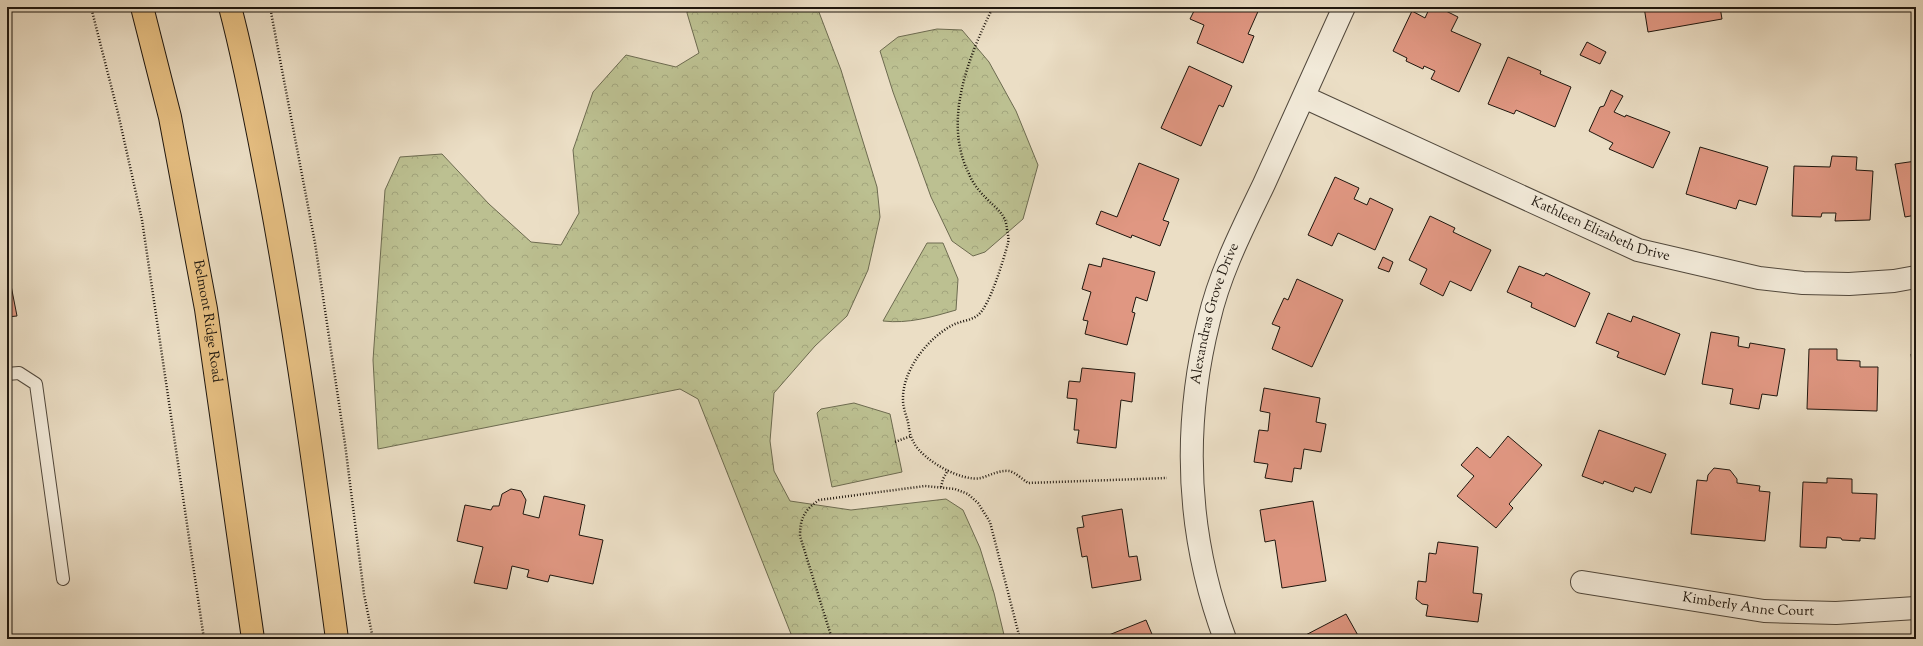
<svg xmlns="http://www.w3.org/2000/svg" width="1923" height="646" font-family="'Sorts Mill Goudy',serif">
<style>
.forest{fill:url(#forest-crowns);stroke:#6d6b50}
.building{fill:#e09782;stroke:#1e160e}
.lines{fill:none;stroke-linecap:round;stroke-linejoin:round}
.lane-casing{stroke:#51483c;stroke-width:14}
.street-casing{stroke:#51483c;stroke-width:24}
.primary-casing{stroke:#1e160e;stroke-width:24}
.path{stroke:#1e160e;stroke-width:2.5;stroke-dasharray:1 2;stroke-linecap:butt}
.lane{stroke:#f2ead9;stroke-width:12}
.street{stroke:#f2ead9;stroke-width:22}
.primary{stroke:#e6bf82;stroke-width:22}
.labels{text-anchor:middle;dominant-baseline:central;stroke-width:3.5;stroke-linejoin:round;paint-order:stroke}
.street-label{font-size:14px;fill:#1e160e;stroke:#f2ead9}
</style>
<defs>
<pattern id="forest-crowns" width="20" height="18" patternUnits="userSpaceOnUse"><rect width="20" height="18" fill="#bcc091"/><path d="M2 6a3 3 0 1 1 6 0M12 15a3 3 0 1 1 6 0" fill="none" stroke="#a1a47c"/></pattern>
</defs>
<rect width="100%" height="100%" fill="#ebdec5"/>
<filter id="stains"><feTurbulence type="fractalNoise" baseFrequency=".005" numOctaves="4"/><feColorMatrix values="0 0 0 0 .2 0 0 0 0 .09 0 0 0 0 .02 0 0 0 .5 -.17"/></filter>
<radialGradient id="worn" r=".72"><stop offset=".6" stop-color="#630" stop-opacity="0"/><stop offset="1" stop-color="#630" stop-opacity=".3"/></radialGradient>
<!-- forest -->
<path class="forest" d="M688,7H817L841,70L877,187L880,217L868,270L847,316L815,346L774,393L770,441L774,471L790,501L851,510L946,499L963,510L980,548L994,593L1005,639H793L698,399L680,389L378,449L373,360L385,190L400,157L442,154L489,204L531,242L561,245L579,213L573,150L593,92L626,55L676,67L699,53L687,13Z
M937,29L962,30L989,62L1016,111L1038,165L1023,219L985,252L973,256L952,241L931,197L893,92L880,51L898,37Z
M927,243H943L958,279L956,310C932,317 908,324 883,321Z
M854,403L890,414L902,472L832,487L817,413L821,409Z"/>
<!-- building -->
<path class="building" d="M1196,7H1260L1248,34L1254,36L1243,63L1197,43L1204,25L1190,19Z
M1430,7H1438L1458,17L1451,31L1481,44L1459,92L1431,79L1435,71L1424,66L1423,69L1406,61L1407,58L1393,51L1412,11L1425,18Z
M1644,7H1720L1722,19L1648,32Z
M1587,42L1606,52L1600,64L1580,55Z
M1508,57L1541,71L1540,74L1571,87L1555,127L1516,110L1514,114L1488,104Z
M1189,66L1232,86L1223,107L1219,105L1201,146L1161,128Z
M1611,90L1623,96L1614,112L1625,117L1626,115L1670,132L1653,168L1609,149L1613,143L1589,131L1600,107L1604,106Z
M1700,147L1768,167L1756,205L1739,200L1736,209L1686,194Z
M1832,156L1857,157L1856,170L1873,171L1870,220L1835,221L1836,213H1822L1821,217L1792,216L1794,166L1830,167Z
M1916,161V215L1905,217L1895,164Z
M1139,163L1179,179L1163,220L1169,222L1160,246L1132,235L1131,238L1096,224L1101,211L1117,217Z
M1335,177L1359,188L1354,199L1367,205L1370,198L1393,209L1375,250L1338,233L1332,246L1308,235Z
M1430,216L1455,228L1453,232L1491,250L1471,291L1450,281L1443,296L1420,284L1427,269L1409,260Z
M1383,257L1393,262L1389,272L1378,268Z
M1103,258L1155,272L1147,301L1136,297L1132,312L1135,313L1127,345L1085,334L1088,321L1083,320L1091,292L1082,289L1089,264L1101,267Z
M7,265L17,316L7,317Z
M1519,266L1544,276L1546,273L1590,293L1575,327L1531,307L1532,303L1507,292Z
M1297,279L1343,300L1312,367L1272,349L1280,327L1272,324L1284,298L1288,300Z
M1608,313L1631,322L1633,316L1680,334L1665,375L1617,357L1619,352L1596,343Z
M1711,332L1739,337L1738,346L1749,348L1750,343L1785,349L1777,396L1762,394L1759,409L1730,404L1733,389L1702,384Z
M1809,349H1837V360L1860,361V367H1878L1877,411L1807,409Z
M1911,354H1916V386H1915Z
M1082,368L1135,373L1132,402L1121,400L1116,448L1077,443L1079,430H1074L1077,399L1067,398L1069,381L1080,382Z
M1264,388L1320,398L1316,422L1326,424L1321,452L1304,449L1301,469L1294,468L1292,482L1265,478L1268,464L1254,462L1259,430L1268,431L1270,413L1260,411Z
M1599,430L1666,454L1651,493L1635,487L1633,492L1604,481L1603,484L1582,476Z
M1508,436L1542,465L1509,504L1513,508L1496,528L1457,496L1474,476L1461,465L1477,447L1490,458Z
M1714,468L1730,470L1737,479V483L1760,486L1759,491L1770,492L1765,541L1691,534L1697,480L1707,481L1708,475Z
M1827,478L1852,479V493L1877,494L1875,539L1860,538V541L1842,540L1841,538L1827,537L1826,548L1800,547L1803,482L1827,483Z
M511,489L521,491L526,500L523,514L539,518L544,496L585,505L579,535L603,540L593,584L550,575L548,582L527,577L529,570L512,566L507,589L474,583L483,547L457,541L465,505L491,510L493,506H499L502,494Z
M1916,490V519L1912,491Z
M1313,501L1326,581L1282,588L1275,540L1265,542L1260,510Z
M1122,509L1129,557L1137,556L1141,580L1092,588L1087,556L1082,557L1077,528L1084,527L1082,516Z
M1438,542L1478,547L1473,593L1482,594L1478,622L1426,616L1428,605L1422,604L1416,599L1418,581L1426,582L1429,553L1436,554Z
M1346,614L1360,639H1298Z
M1146,620L1154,639H1099Z"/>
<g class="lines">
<defs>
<path id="lane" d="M7,374L19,373L36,384L63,579"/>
<g id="street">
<path id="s1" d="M1304,97L1638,250L1759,278L1803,283L1849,284L1894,281L1916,277"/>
<path id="s2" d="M1582,582L1764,611L1836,613L1916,608"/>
<path id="s3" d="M1225,639C1186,534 1182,428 1209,320C1220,272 1243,228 1264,184C1291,125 1317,66 1344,7"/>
</g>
<g id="primary">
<path id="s4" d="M142,7L170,117L206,309L253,639"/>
<path d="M230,7C246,67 257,128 269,190C297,339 317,489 337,639"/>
</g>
</defs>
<!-- lane casing -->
<use href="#lane" class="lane-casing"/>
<!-- street casing -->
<use href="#street" class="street-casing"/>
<!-- primary casing -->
<use href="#primary" class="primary-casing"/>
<!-- path -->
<path class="path" d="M91,7L118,113L142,220L204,639
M270,7L315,243L345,444L364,594L373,639
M993,7C969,56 942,120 969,174C972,182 979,191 985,197C996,209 1006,213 1007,230C1008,234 1009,239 1008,243C1004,258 990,306 978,315C971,321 959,321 951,326C927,339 902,371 903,400C903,407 906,415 908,422C909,429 910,436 914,443C923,460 961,482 981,478C991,475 999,470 1009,471C1015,472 1022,479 1028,483L1167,478
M895,442L911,436
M941,487L943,479L948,470
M832,639L800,536C800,519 804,510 819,500L925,486L955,489L968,494L978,503L990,522L1020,639"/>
<!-- lane -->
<use href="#lane" class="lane"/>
<!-- street -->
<use href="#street" class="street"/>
<!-- primary -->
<use href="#primary" class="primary"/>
</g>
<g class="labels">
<!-- street labels -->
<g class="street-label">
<text stroke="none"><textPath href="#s1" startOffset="325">Kathleen Elizabeth Drive</textPath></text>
<text stroke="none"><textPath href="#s3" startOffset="332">Alexandras Grove Drive</textPath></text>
<text stroke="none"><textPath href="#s4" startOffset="321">Belmont Ridge Road</textPath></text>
<text stroke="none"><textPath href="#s2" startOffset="168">Kimberly Anne Court</textPath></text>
</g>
</g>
<!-- margin -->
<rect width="1923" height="646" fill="none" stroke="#ebdec5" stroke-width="24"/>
<rect x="8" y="8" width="1907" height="630" fill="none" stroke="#1e160e" stroke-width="2"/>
<rect x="12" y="12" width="1899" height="622" fill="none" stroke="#1e160e"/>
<rect width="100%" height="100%" filter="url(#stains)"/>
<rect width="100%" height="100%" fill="url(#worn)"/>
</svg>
